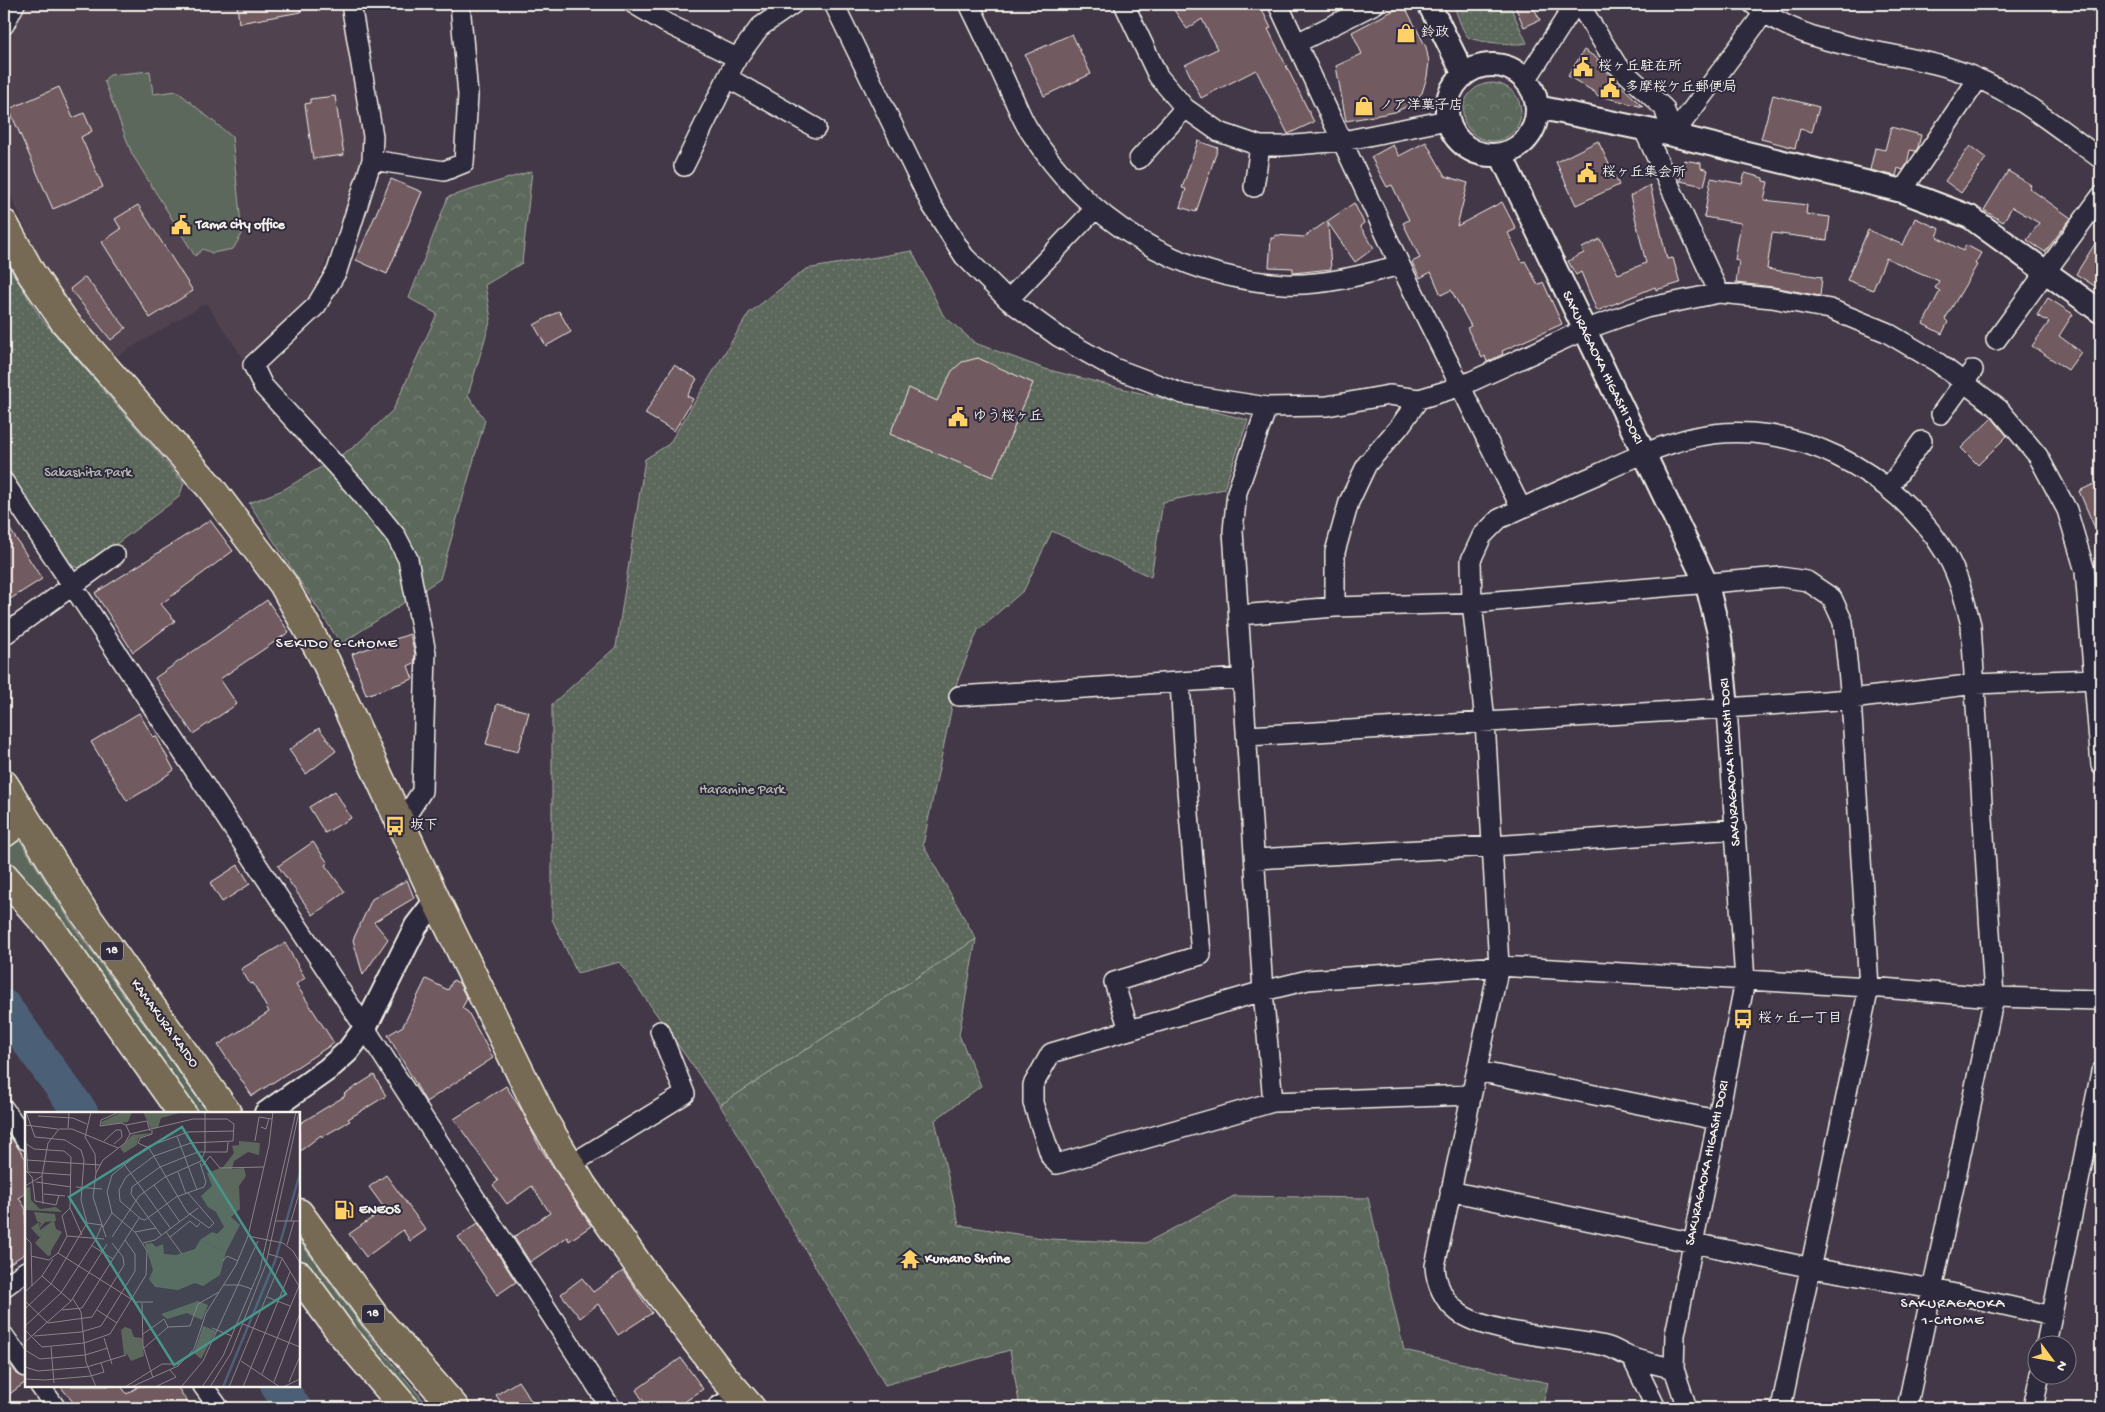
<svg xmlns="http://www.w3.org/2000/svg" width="2105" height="1412" font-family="'Gochi Hand','Klee One',sans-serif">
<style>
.built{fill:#51424f}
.green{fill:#5c685c;stroke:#a8aca2}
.forest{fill:url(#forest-crowns);stroke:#a8aca2}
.park{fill:url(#park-dots);stroke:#a8aca2}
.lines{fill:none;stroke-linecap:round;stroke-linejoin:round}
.river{stroke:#4c6177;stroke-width:35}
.building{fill:#715a60;stroke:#f4f1e8}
.minor-casing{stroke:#f4f1e8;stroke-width:22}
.tertiary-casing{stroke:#f4f1e8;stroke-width:26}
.primary-casing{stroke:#f4f1e8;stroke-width:31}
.minor{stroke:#2f2a3d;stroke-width:19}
.tertiary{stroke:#2f2a3d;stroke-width:22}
.primary{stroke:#766a54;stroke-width:28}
.labels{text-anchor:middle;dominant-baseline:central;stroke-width:4;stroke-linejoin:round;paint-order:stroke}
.shield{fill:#2f2a3d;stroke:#b9b5b5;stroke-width:1}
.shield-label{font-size:12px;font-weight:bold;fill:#f4f1e8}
.poi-label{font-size:14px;font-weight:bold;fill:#f4f1e8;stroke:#2f2a3d;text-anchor:start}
.street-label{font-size:14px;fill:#f4f1e8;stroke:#2f2a3d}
.park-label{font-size:14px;fill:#b7bab0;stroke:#2f2a3d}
.neighbourhood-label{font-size:15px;letter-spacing:1px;fill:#f4f1e8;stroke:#2f2a3d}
.inset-river{fill:none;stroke:#4c6177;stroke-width:2.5}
.inset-road{fill:none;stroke:#8a8288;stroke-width:1}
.view{fill:#48958c;fill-opacity:0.15;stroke:#48958c;stroke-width:2.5}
.inset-edge{fill:none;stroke:#f4f1e8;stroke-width:2.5}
</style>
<defs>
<pattern id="forest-crowns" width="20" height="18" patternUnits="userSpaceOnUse" patternTransform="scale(1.25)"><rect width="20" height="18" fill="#5c685c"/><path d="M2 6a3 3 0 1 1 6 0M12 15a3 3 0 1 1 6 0" fill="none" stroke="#747e73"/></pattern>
<pattern id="park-dots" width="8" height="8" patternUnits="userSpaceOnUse" patternTransform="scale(1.25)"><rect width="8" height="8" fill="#5c685c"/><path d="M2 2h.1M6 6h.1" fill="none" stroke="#747e73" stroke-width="1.8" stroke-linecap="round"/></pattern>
</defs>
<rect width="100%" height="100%" fill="#433848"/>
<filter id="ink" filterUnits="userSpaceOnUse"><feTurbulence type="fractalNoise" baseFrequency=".02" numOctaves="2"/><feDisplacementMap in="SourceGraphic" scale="10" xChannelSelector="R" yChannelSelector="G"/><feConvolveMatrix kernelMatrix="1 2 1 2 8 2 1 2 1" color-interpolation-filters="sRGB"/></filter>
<g filter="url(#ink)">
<!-- built -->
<path class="built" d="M23,4H343L363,142L359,173L321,273L309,299L247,364L206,303L116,357L44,271L4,180V85L7,34Z"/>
<!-- green -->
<path class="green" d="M150,71L153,94L177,91L232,137L242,234L233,249L212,253L203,249L195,256L132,154L104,80L110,75Z
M11,839L21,842L72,924L208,1113H196L63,927L4,855V846Z
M299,1240L363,1328L430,1408H420L355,1334L306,1270L299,1259Z"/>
<!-- forest -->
<path class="forest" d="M1463 112a29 29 0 1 1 58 0a29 29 0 1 1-58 0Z
M532,171L522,263L485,285L491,319L468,395L485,420L440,579L341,644L249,503L283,490L354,447L393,410L437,314L409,298L448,197Z
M976,939L959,1035L981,1086L935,1120L959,1225L1049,1239L1146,1243L1234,1196L1368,1198L1404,1350L1548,1383L1542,1408H1020L1010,1350L885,1385L720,1105Z"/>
<!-- park -->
<path class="park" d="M1453,4H1509L1527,43C1519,46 1474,42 1468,37C1461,29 1457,13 1453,4Z
M912,251L943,315L975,343L1045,369L1248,420L1224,489L1163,502L1151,577L1052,531L1024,590L978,630L957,682L923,845L976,939L720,1105L620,962L577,973L552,919V704L616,647L645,459L669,444L749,313L806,269Z
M4,259L41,318L184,483L179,497L83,569L68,565L4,468Z"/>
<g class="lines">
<!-- river -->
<path class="river" d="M4,1007L81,1113
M278,1386L294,1408"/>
</g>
<!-- building -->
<path class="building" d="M237,4H300L301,12L239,23Z
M1170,4H1259L1271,28L1268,29L1314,122L1288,134L1256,70L1201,98L1185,65L1217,49L1202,19L1187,29Z
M1514,4H1532L1540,20L1524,27Z
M1404,5L1426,47L1429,62L1427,77L1422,93L1410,105L1395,112L1346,121L1336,66L1362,54L1352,32Z
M1072,34L1091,74L1044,96L1025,55Z
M1584,50L1598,59L1597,62L1643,107L1596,95V93L1568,76Z
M59,87L73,118L84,113L92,131L81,137L103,187L53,209L9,109Z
M1773,95L1819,107L1812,132L1800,129L1795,148L1761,139Z
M335,96L344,155L313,159L305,104L310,103V99Z
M1891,127L1921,135L1918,147L1916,151L1910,150L1907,164L1903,170L1898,168L1896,176L1870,170L1875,148L1885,150Z
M1198,141L1218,148L1196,212L1180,207L1186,189L1182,188Z
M1598,141L1619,185L1576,205L1556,162Z
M1426,142L1445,176L1468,183L1457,226L1502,202L1516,229L1508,233L1522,262L1525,261L1538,285L1543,282L1562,324L1502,351L1503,354L1487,362L1485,356L1482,358L1467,328L1471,326L1451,290L1441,295L1431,272L1420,278L1412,262L1420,258L1403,223L1409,220L1392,185L1387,187L1371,157L1393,145L1399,156Z
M1970,146L1986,158L1961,193L1945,181Z
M1684,160L1701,163V168L1708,170L1704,186L1680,181Z
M2008,171L2031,185L2029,188L2071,218L2045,252L2027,240L2039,223L2012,207L2003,222L1984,210Z
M1745,173L1763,178V181L1768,182L1764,200L1807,205L1806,214L1830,217L1827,240L1772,233L1767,269L1822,277L1820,296L1774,287L1736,283L1739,261L1735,260L1741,223L1704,217L1711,178L1742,184Z
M391,179L422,192L387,274L356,260Z
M1650,185L1667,259L1673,258L1680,283L1656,290L1655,287L1597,311L1581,272L1576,275L1568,261L1584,253L1582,248L1600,239L1618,274L1646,263L1630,196Z
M1354,203L1364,223L1360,226L1374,248L1355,262L1328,223L1331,269L1293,273V268L1269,267L1271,238H1275V235L1304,237Z
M138,205L193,291L150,318L102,242L121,229L115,219Z
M1915,218L1940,229L1937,237L1963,251L1966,245L1981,253L1975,264L1977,265L1945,319L1948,322L1942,334L1923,324L1940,291L1935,288L1939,281L1886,258L1873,290L1847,280L1868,230L1903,245Z
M2101,234V290L2076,274Z
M85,277L126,328L111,340L70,289Z
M2048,298L2073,314L2059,336L2081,352L2068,370L2032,346L2049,322L2037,315Z
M559,311L571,332L546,346L534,325Z
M978,358L1033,383L993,477L890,434L909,388L937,401L952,371L962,362Z
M674,365L697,379L687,396L693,399L674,431L645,414Z
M1992,418L2007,436L1978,465L1961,448Z
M2101,481V542L2079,491Z
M4,520L42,579L4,603Z
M210,520L233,551L161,604L175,621L133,652L95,593Z
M267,600L289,632L220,679L237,704L193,734L155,678Z
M410,634L415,654L414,663L408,666L413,679L366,695L352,654Z
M497,704L529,712L518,752L486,744Z
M139,713L153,737L156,736L174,770L149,788L127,801L91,742Z
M319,728L336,751L306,774L289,750Z
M335,791L351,818L325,833L309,807Z
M313,842L328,863L325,865L345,892L313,915L278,866Z
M238,865L250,884L222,902L210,883Z
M407,880L414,898L374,922L388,939L363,975L353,940L372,899Z
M285,943L305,978L296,984L334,1043L252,1096L218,1045L269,1012L253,983L250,984L241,969Z
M426,979L448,990L453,980L459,983L467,999L462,1008L468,1012L493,1058L426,1102L388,1035L403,1026Z
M374,1075L386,1096L348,1119L350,1121L322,1137L321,1135L299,1152V1124L345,1096L344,1094Z
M506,1086L522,1111L538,1144L591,1226L569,1241L567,1237L530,1262L514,1237L550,1213L532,1186L507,1204L493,1185L498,1181L454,1119Z
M4,1128L26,1159V1193L19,1198L26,1209V1253L4,1267Z
M386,1175L426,1230L410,1241L403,1230L366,1257L349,1234L385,1209L369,1187Z
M478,1223L516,1282L497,1295L458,1237Z
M623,1271L652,1313L618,1335L598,1304L580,1318L561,1294L582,1278L593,1292Z
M681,1358L703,1389L676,1408H648L636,1390Z
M11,1365L17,1374L26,1378V1382L4,1398V1370Z
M518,1381L536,1408H505L496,1395Z
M60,1386H121L127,1394L139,1386H177L191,1408H78Z"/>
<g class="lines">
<defs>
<path id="minor" d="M351,4L373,136L372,160L337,271L316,306L253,365L263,386L360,492L396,536L408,559L426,653L422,791L401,824
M634,4L666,23L737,58
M834,4L931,204L964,256L1008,300L1059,337L1114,368L1183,394L1267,407L1327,406L1389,395L1419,399
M969,4C983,32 996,61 1009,89C1016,103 1021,118 1029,130C1086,221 1177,278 1284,284C1323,286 1362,275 1400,265
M1124,4L1158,76L1185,108L1219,132L1260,146H1283L1343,141L1447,120
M1278,4L1400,265L1521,508
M1579,4L1617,65L1664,108L1673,135
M1753,4C1806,49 1889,49 1953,69C2010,87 2054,125 2101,159
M2100,4L2101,5
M4,25L15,4
M1297,43L1375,4
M728,78L816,128
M1526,80L1575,4
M1644,130L1719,293
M1673,135L1764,13
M1139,159L1185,108
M372,160L444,171L464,163L468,95L460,4
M684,166L737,58L760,27L793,4
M1254,187L1260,146
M1902,191L1978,79
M1008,300L1094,210
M1996,340L2101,196
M1267,407L1237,492L1233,531L1263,991L1273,1102
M1941,414L1973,370
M4,482L365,1028L611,1408
M1889,487L1922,441
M1335,607V552L1349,502L1367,464L1400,426L1419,399L1459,387L1584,330L1646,308L1719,293L1772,298L1830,309L1886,332L1937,362L1999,409L2038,456L2067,510L2085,571L2101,765
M1239,615L1335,607L1472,603L1781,577L1807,581L1832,598L1843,622L1851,699L1869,987L1781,1408
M4,635L115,555
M959,696L1242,678
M1247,736L1727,708L1851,699L1976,684L2094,679
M1255,859L1492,846L1736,829
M1129,1030L1114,982L1201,955L1186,778L1180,683
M1477,1071L1717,1120
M1470,1095L1273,1102L1057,1164L1051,1157L1033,1103V1085L1051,1053L1263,991L1308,980L1499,966L1869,987L1994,997L2099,1000L2101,998
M4,1109L26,1140
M570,1165L685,1094L660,1031
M1450,1191L1812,1268L1933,1289L2052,1316
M4,1287L26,1271
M4,1336L26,1367
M2046,1344L2101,1072
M1632,1358L1656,1408
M1674,1369C1660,1365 1644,1362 1630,1357C1622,1354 1614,1348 1605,1346C1570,1338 1485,1334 1458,1312C1444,1301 1436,1284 1435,1266L1499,966L1485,721L1472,603L1471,560L1482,536L1499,519C1531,504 1563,489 1596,475C1628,460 1660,445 1695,437C1791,416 1896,471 1946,554C1959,576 1965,601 1971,625L1994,997L1907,1408
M40,1386L56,1408
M203,1386L219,1408
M1687,1408L1674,1369L1675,1335L1745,981L1727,708
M2033,1408L2040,1374"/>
<path id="tertiary" d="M1429,4L1464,75
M1447 110a45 45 0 1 1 90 0a45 45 0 1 1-90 0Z
M1537,107L1673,135L1902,191L1970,217L2101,312
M1501,155L1707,585L1720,637L1727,708
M266,1113L328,1069L348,1051L365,1028L416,926L436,900
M719,1408L739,1396"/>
<path id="primary" d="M4,224L31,273L64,321L210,487L283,584L326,662L436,900L544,1121L582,1185L649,1280L722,1375L751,1408
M4,784L83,911L227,1113
M4,833L24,818
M4,876L54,933L182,1113
M299,1213L375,1317L455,1408
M299,1275L342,1334L405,1408"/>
</defs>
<!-- minor casing -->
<use href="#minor" class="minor-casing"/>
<!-- tertiary casing -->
<use href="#tertiary" class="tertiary-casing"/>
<!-- primary casing -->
<use href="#primary" class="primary-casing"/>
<!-- minor -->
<use href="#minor" class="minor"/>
<!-- tertiary -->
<use href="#tertiary" class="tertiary"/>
<!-- primary -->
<use href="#primary" class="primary"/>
</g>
</g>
<!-- icons -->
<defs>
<symbol id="shop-bare" viewBox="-9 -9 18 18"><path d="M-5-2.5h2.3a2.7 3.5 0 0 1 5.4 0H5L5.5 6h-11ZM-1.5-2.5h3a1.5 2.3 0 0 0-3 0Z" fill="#ffd166" stroke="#2f2a3d" stroke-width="2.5" paint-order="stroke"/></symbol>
<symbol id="civic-bare" viewBox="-9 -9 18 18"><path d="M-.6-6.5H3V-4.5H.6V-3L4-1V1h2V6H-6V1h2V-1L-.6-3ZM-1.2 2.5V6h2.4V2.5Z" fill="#ffd166" stroke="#2f2a3d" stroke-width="2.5" paint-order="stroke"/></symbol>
<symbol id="bus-bare" viewBox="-9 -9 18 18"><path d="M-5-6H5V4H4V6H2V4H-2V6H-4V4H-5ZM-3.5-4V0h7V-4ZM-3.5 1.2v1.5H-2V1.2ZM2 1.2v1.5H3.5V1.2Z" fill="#ffd166" stroke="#2f2a3d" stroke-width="2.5" paint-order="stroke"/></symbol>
<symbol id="fuel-bare" viewBox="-9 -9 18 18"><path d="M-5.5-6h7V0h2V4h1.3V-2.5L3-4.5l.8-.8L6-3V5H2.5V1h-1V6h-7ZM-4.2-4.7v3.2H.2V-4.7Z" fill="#ffd166" stroke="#2f2a3d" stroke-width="2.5" paint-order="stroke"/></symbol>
<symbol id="temple-bare" viewBox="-9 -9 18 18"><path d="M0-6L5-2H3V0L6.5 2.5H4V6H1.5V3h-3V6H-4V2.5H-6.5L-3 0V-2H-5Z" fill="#ffd166" stroke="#2f2a3d" stroke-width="2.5" paint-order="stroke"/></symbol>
</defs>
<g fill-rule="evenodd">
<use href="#shop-bare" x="1392" y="19" width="28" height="28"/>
<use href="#civic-bare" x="1569" y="53" width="28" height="28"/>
<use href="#civic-bare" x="1596" y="74" width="28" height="28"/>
<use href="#shop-bare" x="1350" y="92" width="28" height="28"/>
<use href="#civic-bare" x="1573" y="159" width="28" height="28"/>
<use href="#civic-bare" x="167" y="211" width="28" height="28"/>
<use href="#civic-bare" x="944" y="403" width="28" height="28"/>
<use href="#bus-bare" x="381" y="812" width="28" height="28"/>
<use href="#bus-bare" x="1729" y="1005" width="28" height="28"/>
<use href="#fuel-bare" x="330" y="1196" width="28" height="28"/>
<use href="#temple-bare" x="896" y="1245" width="28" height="28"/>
</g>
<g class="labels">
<!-- shield labels -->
<g class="shield">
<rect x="101" y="941.5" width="22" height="19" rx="4"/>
<rect x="362" y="1304.5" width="22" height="19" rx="4"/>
</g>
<g class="shield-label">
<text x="112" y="951">18</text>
<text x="373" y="1314">18</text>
</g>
<!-- poi labels -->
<g class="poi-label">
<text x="1421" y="33">鈴政</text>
<text x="1598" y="67">桜ヶ丘駐在所</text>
<text x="1625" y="88">多摩桜ケ丘郵便局</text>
<text x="1379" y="106">ノア洋菓子店</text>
<text x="1602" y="173">桜ヶ丘集会所</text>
<text x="196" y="225">Tama city office</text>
<text x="973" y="417">ゆう桜ヶ丘</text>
<text x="410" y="826">坂下</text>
<text x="1758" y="1019">桜ヶ丘一丁目</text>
<text x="359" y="1210">ENEOS</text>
<text x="925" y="1259">Kumano Shrine</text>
</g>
<!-- street labels -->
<g class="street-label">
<text transform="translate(1602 368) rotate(64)">SAKURAGAOKA HIGASHI DORI</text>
<text transform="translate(1731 762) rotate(-94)">SAKURAGAOKA HIGASHI DORI</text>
<text transform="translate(164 1024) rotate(54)">KAMAKURA KAIDO</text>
<text transform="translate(1708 1163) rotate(-78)">SAKURAGAOKA HIGASHI DORI</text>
</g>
<!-- park labels -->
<g class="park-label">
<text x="88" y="473">Sakashita Park</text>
<text x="742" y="790">Haramine Park</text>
</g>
<!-- neighbourhood labels -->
<g class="neighbourhood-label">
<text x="337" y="644">SEKIDO 6-CHOME</text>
<text x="1953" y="1304">SAKURAGAOKA<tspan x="1953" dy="17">1-CHOME</tspan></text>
</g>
</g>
<!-- overview -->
<g transform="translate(25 1112)">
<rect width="275" height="275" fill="#433848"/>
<path d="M26,120V143L23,144L10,131L18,122Z" fill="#5c685c"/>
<path d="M97,0H107L103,10L77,13L76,10ZM118,0H158L136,6L133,16L126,17ZM127,21L113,26L112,33L99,41L95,36L107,23ZM214,29L235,31L234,43L223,40L209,49L207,57L219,56L221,64L214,74L215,97L206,105L215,113L201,140L175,128L187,120L192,122L199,115L191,100L183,95L176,84L187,74L182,61L198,55L209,41L207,34L214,33ZM5,75L6,88L15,97L31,95L37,100L0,98V76ZM29,108L31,117L37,120L26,139V120L14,125L6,116L14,110L15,118ZM173,189L183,193L177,208L162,201L142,207L136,202ZM100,215L106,217L109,225L117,226L119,244L106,249L102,242L99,243L96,218Z" fill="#5c685c"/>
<path d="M9,100L30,102L31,109L20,110L14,117L16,111L12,109Z" fill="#5c685c"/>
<path d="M175,128L201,140L195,163L178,174L170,171L153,178L130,175L124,167L128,158L120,132L127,131L131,135L138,132L139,142L151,143L170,137ZM178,214L191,219L176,247L169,241Z" fill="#5c685c"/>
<path class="inset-river" d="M198,275L250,149L275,61"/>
<path class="inset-road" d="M66,0L60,25L70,42L71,61M94,0L76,8L75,14L96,11L101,13L105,22M13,4L48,6L62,12M0,13L33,17M101,13L122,9L125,19M236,15L241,17L244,6M43,16L44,0M127,18V22L115,26L113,31L124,36L162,100L184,116L189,111L163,81M105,22L168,7H202L209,12L208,29L166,31L129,44L101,65L94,78L95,89L116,107L120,108L151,85L179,75L181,70L175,51M152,24L172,78M79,29L91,18H96L97,25L89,32M230,29L234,5L247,7M0,31L9,37L39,39L46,45L45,96L57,123M1,33L3,60L46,63M2,48L75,53M99,52L146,117M176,55L185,44L195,56L239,55M0,58L7,65L10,89L31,93L34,83M153,60L161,82M17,64L18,92M11,70L46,75M129,73L155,110M0,74L17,64L23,31L34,17H47L93,36M51,75L77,77M19,82L40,84M250,109H275M266,109L275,78M78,115L87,101M131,116L110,120L87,101L82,80L87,63L122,35L163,20L209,19M141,120L157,142M136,123L106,82L107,75L135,55L160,45L173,40H202L203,30M42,124L79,127M223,124L258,131L268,139L275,151M0,125L6,131L7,174M81,125L68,85L71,61L78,48L100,31L105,22M87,125L114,84L140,65L176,49L180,39V0M145,125L165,109L172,115L175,111M118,131L130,128L173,96M66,133L88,147M262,133L269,109M33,141L111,190H128M243,142L257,146L274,174L275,181M6,144L24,148L33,141L42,124L37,104L45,96M198,149L202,144L213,149M17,164L46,189M199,173H215L227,177M0,180L17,164L28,147M242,185L265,194M48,187L56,200L61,250L71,275M0,189L23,211L67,205L99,153L98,145L87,131M117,191L118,234L128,266M0,197L26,172L62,111L56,88L59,48L56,38L40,28L10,25L1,0M37,198L57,196L114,106M72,198L92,211M218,212L275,235M0,214L36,181L71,127L77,113L62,111M187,216L207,224M0,218L17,235L59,231L85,222L121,163L122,139L110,120M118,222L139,207L143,215M9,224L56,220L76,214L110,159V142L100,128M79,226L87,252M0,230L46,189L82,132M26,235L29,271M119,236L143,215L165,214L173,192L194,180M0,238L15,247L60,243L83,236M216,249L255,275M0,255L13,259L62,255L101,243M237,262L274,174M0,267L20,268L66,264L79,260L76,251M249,270L275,201M264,270L275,244M100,275L137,252H155M106,275L153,254L169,237L181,201L211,153L223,124L244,33L248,0M130,275L151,265L145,258M156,275L178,249L233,129M177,275L198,244L235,157L271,0M185,275L206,241L241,152L274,0M204,275L257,147M218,275L265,160M258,275L275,267"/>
<path class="view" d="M157,15L261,182L149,253L44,85Z"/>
<rect width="275" height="275" class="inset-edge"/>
</g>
<!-- margin -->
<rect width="2105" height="1412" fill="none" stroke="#2f2a3d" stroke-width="20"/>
<rect x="10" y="10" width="2085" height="1392" fill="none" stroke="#f4f1e8" stroke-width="2" filter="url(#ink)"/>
<!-- north arrow -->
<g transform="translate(2052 1360) rotate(122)"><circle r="24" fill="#2f2a3d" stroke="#7e7a81"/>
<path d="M0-4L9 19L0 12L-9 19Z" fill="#ffd166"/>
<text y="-8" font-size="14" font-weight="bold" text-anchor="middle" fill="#f4f1e8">N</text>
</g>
</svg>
